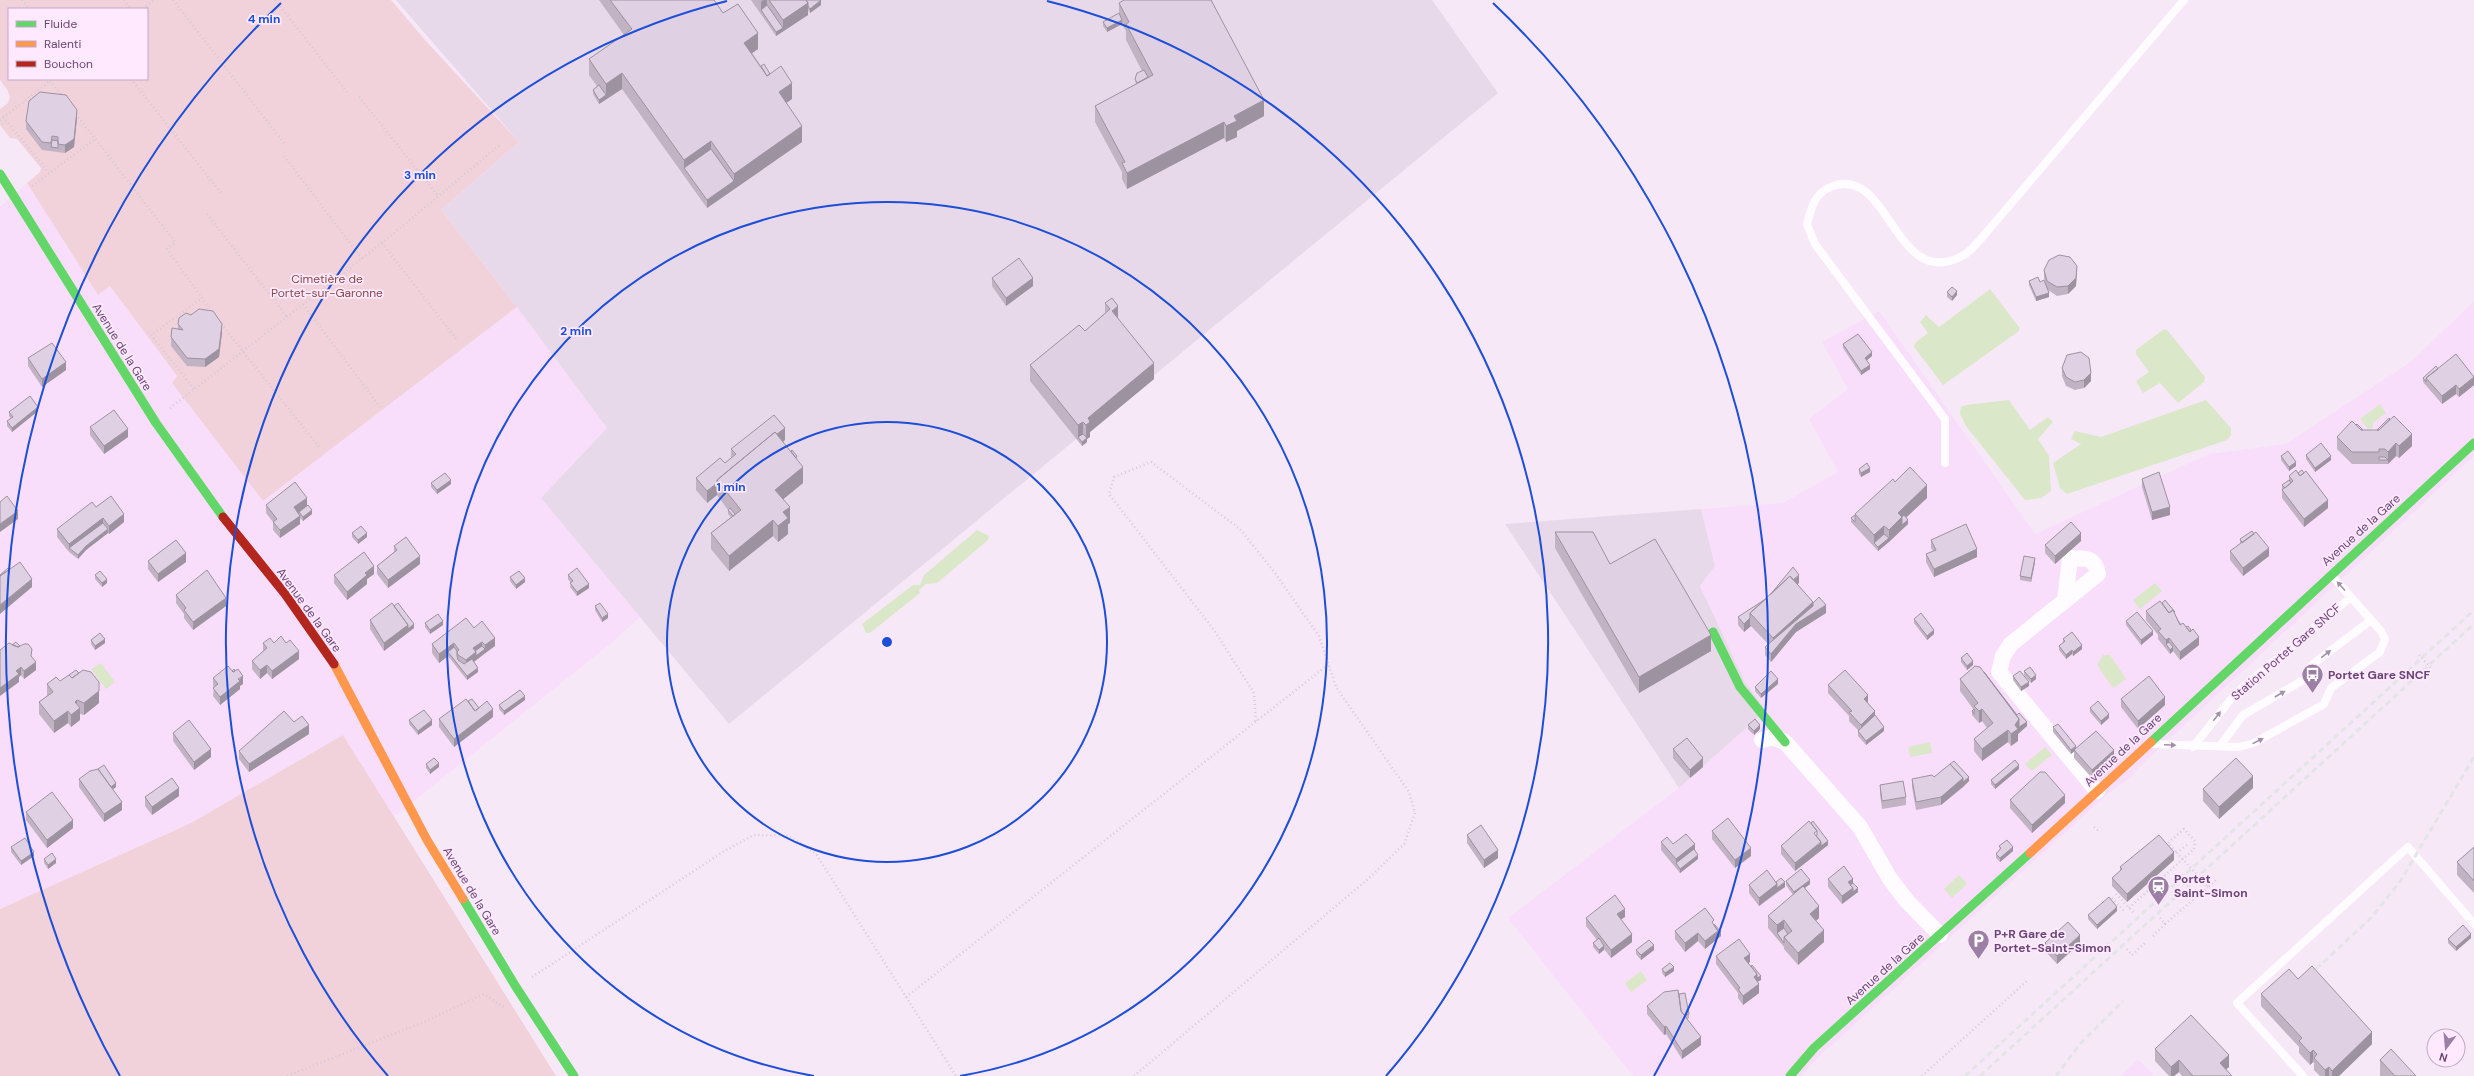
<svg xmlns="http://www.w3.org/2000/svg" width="2474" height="1076" font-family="'DM Sans',sans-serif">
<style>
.residential{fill:#f8defa}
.industrial{fill:#e8d9ea}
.green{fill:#f1d2da;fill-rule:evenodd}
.water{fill:#dae8c9}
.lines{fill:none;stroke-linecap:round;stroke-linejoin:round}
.path{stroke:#d6c9d9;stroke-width:2.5;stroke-dasharray:1 3;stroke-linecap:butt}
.lane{stroke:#fefcfe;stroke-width:8}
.street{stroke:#fefcfe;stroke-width:16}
.fast{stroke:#63d668;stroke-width:9}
.slow{stroke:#ff974d;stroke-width:9}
.jam{stroke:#b3261e;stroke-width:9}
.rail{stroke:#e2e5e6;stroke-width:3;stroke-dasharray:6 4;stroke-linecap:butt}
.wall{fill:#c1b3c4}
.shaded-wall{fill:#9d92a0}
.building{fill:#e0d0e4;stroke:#9d92a0}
.oneway{fill:#a58fad}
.ring{fill:none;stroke:#1d4ed8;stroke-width:2}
.labels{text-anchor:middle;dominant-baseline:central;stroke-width:3.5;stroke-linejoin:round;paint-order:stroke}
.park-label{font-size:12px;fill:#8a4843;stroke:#ffe9ff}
.street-label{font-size:12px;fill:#6a4777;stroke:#ffe9ff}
.poi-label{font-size:12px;font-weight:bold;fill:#6a4777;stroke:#ffe9ff;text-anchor:start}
.centre{fill:#1d4ed8;stroke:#ffe9ff;stroke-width:2}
.ring-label{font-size:12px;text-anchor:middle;font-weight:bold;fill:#1d4ed8;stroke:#ffe9ff;stroke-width:3.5;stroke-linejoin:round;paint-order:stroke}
</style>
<rect width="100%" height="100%" fill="#f7e8f8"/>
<!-- residential -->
<path class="residential" d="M27,183L98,295L110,286L178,376L172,383L263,501L517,307L607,428L541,498L640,617L610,644L394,817L343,735L191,823L0,909V207Z
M2474,301V456L2135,771L2133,776L2111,791L1821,1055L1801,1076H1633L1508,918L1679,788L1766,710L1745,682L1700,586L1715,566L1701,509L1783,503L1838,472L1809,419L1848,389L1822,342L1879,311L2035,534L2209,454L2286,444L2412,361Z
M2138,1059L2154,1076H2121Z"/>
<!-- industrial -->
<path class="industrial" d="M396,0H1432L1498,93L729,724L541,498L607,428L517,307L441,210L519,142Z
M1701,509L1715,566L1700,586L1745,682L1766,710L1679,788L1505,524Z"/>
<!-- green -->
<path class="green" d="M0,0H391L425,40L519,142L441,210L517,307L263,501L172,383L177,376L110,286L98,295L27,183L40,172L41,168L17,139L10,138L0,125V109L8,103L10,97L8,91L0,80ZM9,9H147V79H9Z
M343,735L556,1076H0V909L191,823Z"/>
<!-- water -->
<path class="water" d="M1990,289L2019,327V331L1943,385L1914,347L1915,343L1928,333L1920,322L1926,315L1939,327Z
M2164,329L2168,331L2205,377L2204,382L2178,403L2160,383L2143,393L2136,381L2149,372L2136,354V350Z
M2009,400L2030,430L2048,417L2053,422L2038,439L2049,456L2051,491L2041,498L2025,500L1966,426L1960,414L1961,407L1966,405Z
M2206,400L2231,428V435L2227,440L2067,494L2060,488L2053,463L2081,444L2071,439L2075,431L2101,437Z
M2380,404L2386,413L2373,423V428L2368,429L2360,419Z
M977,530L989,536L988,540L937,583L926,584L919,590L920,593L870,633H866L862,624L913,585H920L924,575Z
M2155,583L2162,591L2140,609L2133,600Z
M2103,655H2110L2126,679L2113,688L2097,665Z
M101,663L115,682L106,689L91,669Z
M1930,742L1932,753L1910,757L1908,747Z
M2045,747L2052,755L2032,771L2025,764Z
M1959,875L1967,884L1952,898L1944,889Z
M1641,971L1647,980L1631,992L1625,983Z"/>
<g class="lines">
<!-- path -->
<path class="path" d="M22,0L29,9
M124,0L131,9
M173,0L284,143
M275,0L347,92
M143,9L154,0
M131,79L221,193
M50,81L62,96
M359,97L439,197
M76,114L175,242L167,249L212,312
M3,117L49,173
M0,120L53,79
M284,156L362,259
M32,186L95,139
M207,214L287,317
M382,243L457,340
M303,304L380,407
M221,324L319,447
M194,389L151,335L202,298
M170,408L382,243L501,144
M2419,655L2432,669
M2094,827L2100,832
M2187,845L2177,853L2208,887L2217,879
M2116,894L2135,914
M2112,898L2125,912
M2129,908L2194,849L2195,841L2184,829L2168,843L2177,853
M2165,924L2208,887
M2153,936L2165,924L2160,918
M2127,949L2132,955L2146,942
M532,977L726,850L754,835L789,836L816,854L956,1076
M906,997L1329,664
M287,1076L426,1021L484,994L504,1007
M1134,1076L1368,879L1404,844L1415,813L1409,792L1336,687L1319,636L1275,573L1240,529L1151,462L1114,477L1109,494L1214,630L1254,693L1256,722
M1922,1076L2028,980"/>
<!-- lane -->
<path class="lane" d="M1945,463V419L1815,244L1807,224C1811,208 1815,192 1833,186C1890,166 1895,292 1962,256C1969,253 1975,245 1980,240L2184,0
M2153,744L2239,747L2254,743L2324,704L2331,688L2380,652L2385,639L2381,631L2332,576
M2220,746L2243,715L2305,679L2313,664L2371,620
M2193,747L2235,694L2351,597
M2303,1076L2237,1003L2408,847L2474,924"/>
<!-- street -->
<path class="street" d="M2065,601L2070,558C2086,559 2094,556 2098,574L2011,644L2003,656L1999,672L2097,791
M1762,740L1772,737L1785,742L1860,827L1890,879L1907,901L1940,935"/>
<!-- fast -->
<path class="fast" d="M0,174L156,423L223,517
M1713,632L1740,687L1785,742
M2151,742L2474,443
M463,899L516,987L574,1076
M1790,1076L1814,1048L2030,853"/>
<!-- slow -->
<path class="slow" d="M334,664L427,840L463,899
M2030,853L2151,742"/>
<!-- jam -->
<path class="jam" d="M223,517L285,594L334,664"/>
<!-- rail -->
<path class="rail" d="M2316,969L2371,918L2401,880L2474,757
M1965,1076L2474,610
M1980,1076L2474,624
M2056,1076L2080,1044L2123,1001"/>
</g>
<!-- wall -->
<path class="wall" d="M599,0H714L723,13L758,49L752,53L761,66L770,74L792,99L786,103L802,142L707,208L622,89L599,104L593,94V90L597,86L589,75V59L624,35Z
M751,0H821V5L810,13L808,10V15L776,36Z
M1123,0H1211L1264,116L1237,131V137L1226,142L1224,138L1127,189L1122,179V172L1095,122V106L1136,84L1135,79L1142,71L1126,40V31L1122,24L1107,32L1103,26V22L1119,14V3L1123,1Z
M77,118L74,147L65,153L42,150L26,129V121Z
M2044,270L2077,274L2076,286L2068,294L2057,296L2048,290L2049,297L2036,301L2029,285V281L2045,283L2044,278Z
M992,278L1033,286L1006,306L992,286Z
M1947,292L1957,295L1952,301L1947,297Z
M1105,303L1118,318L1154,379L1090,432V437L1087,439V442L1082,446L1030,381V365L1085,331L1105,313Z
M178,324L222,332L219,357L205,367L187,366L171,346V337L178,328Z
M1843,344L1872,356L1866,360L1870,369L1861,375L1843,348Z
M28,358L66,370L42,387L28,366Z
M2062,368L2091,381L2084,388L2075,390L2066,386L2062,376Z
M2438,369L2474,376V385L2459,397L2456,394L2442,404L2423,382V378Z
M38,411L12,432L7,426V421L11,419L9,416V412Z
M2356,425L2363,430L2412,446L2399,458L2396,456L2388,464H2379V462V464H2352L2337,449V437Z
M90,427L128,437L104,454L90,435Z
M785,440L783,442L797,460L803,483L783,499L790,523L788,524V534L778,542L773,536L729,571L711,549V533L731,517L728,514V510L717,495L707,503L696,490V478L725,463L731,458V449Z
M2306,455L2331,460L2315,472L2306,459Z
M2281,456L2296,466L2289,471L2281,460Z
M1859,469L1870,472L1861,477L1859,474Z
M2289,476L2328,508L2304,527L2282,498V485L2289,480Z
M2142,479L2170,515L2152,520L2142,487Z
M1895,482L1927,498L1906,518L1908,524L1878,551L1851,522V518L1855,515V514Z
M431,483L451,484L437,494L431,487Z
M266,505L307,506L312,514L303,521L300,518V524L280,538L273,530V522L266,513Z
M96,507L124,522L109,534L108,533L86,550L78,559L69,552L57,537V529Z
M1555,532L1610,564L1711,651L1639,693L1555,548Z
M352,533L367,537L358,544L352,537Z
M2254,534L2269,556L2243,576L2230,560V551L2240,544V539Z
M1931,540L1977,557L1934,577L1926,562V554L1933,551L1931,548Z
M2081,541L2055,564L2045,553V545Z
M394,546L420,564L388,588L377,574V566L394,552Z
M148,561L186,562L158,582L148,569Z
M2035,562L2031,582L2020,580V576Z
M374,574L367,579V584L347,600L334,583V575Z
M95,575L107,583L102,587L95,579Z
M568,575L589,588L577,596L570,587L571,583L568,579Z
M510,577L525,582L516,589L510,581Z
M1799,583L1797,584L1813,603L1826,613L1796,632L1771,662L1765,655V647L1768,644L1751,626L1744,632L1738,625V617Z
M176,595L226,606L193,630L184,618V614L176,603Z
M2162,603L2175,614L2179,621L2199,645L2180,660L2173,651L2170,654L2158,639V635L2146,620V611Z
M595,606L608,618L602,622L595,610Z
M1914,619L1934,634L1927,640L1914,623Z
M370,620L414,628L384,651L370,629Z
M2126,621L2153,635L2141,645L2126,625Z
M425,623L443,625L430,634L425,627Z
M474,628L495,646L474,662L478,672L467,680L448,656L439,663L432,653V644Z
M2063,639L2082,649L2073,656L2072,654L2066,659L2059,650V646L2063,643Z
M91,640L105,643L95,650L91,644Z
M263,643H274L299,659L272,679L267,673L260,679L252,669V661L263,651Z
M12,645L20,646L32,657L36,670L24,679L21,675L19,677V682Z
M1961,658L1973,665L1967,670L1961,662Z
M2024,671L2036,679L2031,683L2024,675Z
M2013,676L2029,686L2021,691L2013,680Z
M213,678L243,684L240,686V689L220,705L213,696L214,687L213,686Z
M1960,679L2017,715L2027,726L2018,734V741L2011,746L2008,742L1982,761L1974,751V739L1987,728L1982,721L1979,723L1972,715V711L1974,710L1960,691Z
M60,681L99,694V703L84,715L80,714V720L71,727L68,723L54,733L39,714V702L47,696V684Z
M1778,684L1761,698L1755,691V687Z
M1828,685L1868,703L1884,731L1866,745L1858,736V731H1859L1849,721V716L1828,693Z
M2121,699L2165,705L2138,729L2121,707Z
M525,700L504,715L499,709V705Z
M468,701L493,717L454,747L439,727V719Z
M2090,708L2109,718L2101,725L2090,712Z
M409,720L432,725L418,735L409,724Z
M294,722L309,734L249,772L239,759V751Z
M1748,725L1760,729L1754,735L1748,729Z
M2053,727L2076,749L2114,758L2092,778L2074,758V751L2071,754L2053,732Z
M173,733L211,757L194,770L173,741Z
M1673,749L1703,767L1690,778L1673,758Z
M426,764L439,767L430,774L426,768Z
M2019,769L1995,789L1991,784V780Z
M1934,777L1969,781L1941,805L1916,810L1912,787V779Z
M79,779L116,787L113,789L122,810L104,822L79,787Z
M1880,785L1906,797V805L1882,809L1880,794Z
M2253,788L2219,819L2203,801V789Z
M179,796L152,815L145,806V797Z
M2010,800L2065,803L2032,833L2010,808Z
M26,812L73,828L47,848L26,820Z
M1712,831L1751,856L1735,868L1712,839Z
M1467,835L1498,858L1484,868L1467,843Z
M1661,842L1673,844L1695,851L1698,859L1680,873L1661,850Z
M1828,845L1795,871L1781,854V846Z
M1999,846L2013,851L2000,862L1996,858V854L2000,850Z
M11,847L34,856L21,865L11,852Z
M2474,847V893L2457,875V862Z
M44,859L56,863L48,869L44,863Z
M2174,860L2127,902L2112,886V878L2120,871V867Z
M1828,879L1853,883L1858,892L1842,904L1828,887Z
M1786,881L1810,884L1805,888L1819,918L1816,921L1824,942L1798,965L1784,949V947L1768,928V916L1793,895L1786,885Z
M1776,882L1785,887L1759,906L1749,893V885Z
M2117,911L2097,929L2088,919V915Z
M1625,917L1621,919L1632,942L1611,958L1604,949L1599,954L1593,947V943L1597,940L1586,926V918Z
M1714,924L1721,936L1705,949L1698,941L1685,952L1675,939V931Z
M2471,938L2456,951L2448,943V939Z
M2045,943H2080L2057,964L2045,951Z
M1636,950H1654L1641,960L1636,954Z
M1716,956L1750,962L1748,963L1761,980L1757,982L1759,993L1743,1005L1738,998V993L1716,964Z
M1662,969L1674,971L1665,977L1662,973Z
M2298,979L2372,1044L2339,1076H2320L2314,1070V1063L2313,1062L2310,1065L2299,1053V1047L2261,1006V994Z
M1679,994L1689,1014V1018L1687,1019L1701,1045L1682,1059L1666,1034L1664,1035L1647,1014V1006Z
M2155,1049L2229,1067L2226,1069L2232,1076H2182L2179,1072L2174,1076H2169L2155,1061Z
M2380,1060L2416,1076H2380Z"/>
<!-- shaded-wall -->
<path class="shaded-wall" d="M763,0H767V9L761,10V2Z
M821,0V5L810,13V9Z
M808,3V15L776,36V32L783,28V20Z
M1122,20V24L1107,32V28Z
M758,33V49L744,59V43Z
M622,73V89L599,104V100L606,95V84Z
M792,83V99L779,108V92Z
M1264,100V116L1237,131V137L1226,142V126L1234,116Z
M77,110V118L74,147L65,153V145Z
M1224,122V138L1127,189V173Z
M802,126V142L707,208V200L734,181V174Z
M711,141V157L684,168V176V160Z
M2077,266L2076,286L2068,294V286Z
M1033,278V286L1006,306V298Z
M1957,291V295L1952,301V297Z
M2049,293V297L2036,301V297Z
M1118,306V322L1112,311Z
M222,324V332L219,357L205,367V359Z
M1872,352V356L1865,362V358Z
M66,362V370L42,387V379Z
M1154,363V379L1090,432V437L1087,439V442L1082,446V442L1086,439V425L1088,418Z
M1870,365V369L1861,375V371Z
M2091,373V381L2084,388V380Z
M2474,377V385L2459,397V389Z
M2456,385V394L2442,404V396Z
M38,407V411L12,432V428Z
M1083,422V438L1078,437V425Z
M785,428V440L724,489L718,482Z
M128,429V437L104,454V446Z
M2412,434V446L2399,458V446Z
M2396,443V456L2388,464V452Z
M2331,456V460L2315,472V468Z
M2296,462V466L2289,471V467Z
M803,467V483L775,506V490Z
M1870,468V472L1861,477V473Z
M451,480V484L437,494V490Z
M717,483V495L707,503V491Z
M1927,485V498L1902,521L1908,520V524L1889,542V530L1898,513Z
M307,498V506L294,516V507Z
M2328,500V508L2304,527V519Z
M790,507V523L788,524V534L778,542V526L783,512Z
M2170,507V515L2152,520V512Z
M312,510V514L303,521V517Z
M18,511V519L0,532V524Z
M124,514V522L109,534V526Z
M300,516V524L280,538V530Z
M103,518V527L69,548V544Z
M773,520V536L729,571V556Z
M1884,526V538L1874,543V535Z
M108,529V533L86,550L78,559V555L86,546Z
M367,533V537L358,544V540Z
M2081,533V541L2055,564V556Z
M1889,538V542L1878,551V547Z
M2269,548V556L2243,576V568Z
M1977,549V557L1934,577V569Z
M186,553V562L158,582V574Z
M420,556V564L388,588V580Z
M2035,558V562L2031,582V578Z
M374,566V574L367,579V584L347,600V592L365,573Z
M1799,575V583L1757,620L1753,616Z
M525,578V582L516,589V585Z
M32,579V587L0,614V605Z
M107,579V583L102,587V583Z
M589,584V588L577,596V592Z
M226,598V606L193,630V622Z
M1813,602V613L1826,605V613L1796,632L1771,662V654L1773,650V638Z
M608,614V618L602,622V618Z
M1750,618V625L1751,626L1744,632V624Z
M443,621V625L430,634V630Z
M414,624V628L384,651V643L408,625Z
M1934,630V634L1927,640V636Z
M2153,631V635L2141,645V640Z
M1711,635V651L1639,693V677Z
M2199,637V645L2180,660V652Z
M495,638V646L485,653V645Z
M2169,638V646L2166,644V640Z
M105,639V643L95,650V646Z
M482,642V650L485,649V653L466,668V660L473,648Z
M454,643V651L448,652V656L439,663V654Z
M2082,645V649L2073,656V652Z
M2173,647V651L2170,654V650Z
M2072,650V654L2066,659V655Z
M299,651V659L272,679V671Z
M1973,661V665L1967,670V666Z
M36,662V670L24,679V671Z
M267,665V673L260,679V670Z
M21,667V675L19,677V682L0,696V688L16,671Z
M478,668V672L467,680V676Z
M2036,675V679L2031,683V679Z
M243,676V684L240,686V689L220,705V697Z
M1778,679V684L1761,698V694Z
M99,682V703L84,715V703Z
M2029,682V686L2021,691V687Z
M1868,695V704L1864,699Z
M525,696V700L504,715V711Z
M2165,697V705L2138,729V721Z
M77,700V710L80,708V720L71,727V715L75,702Z
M493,709V717L454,747V739Z
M1982,709V721L1979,723V711Z
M68,711V723L54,733V721Z
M1875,711V720L1861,733V725Z
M2109,714V718L2101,725V721Z
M2019,719L2027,722V726L2018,734V741L2011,746V734L2015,725Z
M432,720V725L418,735V731Z
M309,725V734L249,772V764Z
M1760,725V729L1754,735V731Z
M1884,727V731L1866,745V741Z
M2008,730V742L1982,761V749Z
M2076,746V750L2071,754V750Z
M211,749V757L194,770V762Z
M2114,750V758L2092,778V770Z
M1703,758V767L1690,778V770Z
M439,763V767L430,774V770Z
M2019,765V769L1995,789V785Z
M2253,776V788L2219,819V807Z
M1969,777V781L1963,787V782Z
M1963,778V787L1941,805V797Z
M116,783V787L109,792V788Z
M179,788V796L152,815V807Z
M2065,795V803L2032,833V825Z
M122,802V810L104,822V814Z
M73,820V828L47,848V840Z
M1828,841V845L1795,871V863L1821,842Z
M1695,844V853L1676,863V859Z
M2013,847V851L2000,862V858Z
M1751,848V856L1735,868V860Z
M1498,850V858L1484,868V860Z
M34,852V856L21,865V861Z
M2174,852V860L2127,902V894Z
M1698,855V859L1680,873V869Z
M56,859V863L48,869V865Z
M1853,879V887L1850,889L1848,882Z
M1810,880V884L1794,896V892Z
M1785,882V887L1777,892V888Z
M1777,884V892L1759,906V898Z
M1853,888H1858V892L1842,904V896Z
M1819,906V918L1810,926V914Z
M2117,907V911L2097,929V925Z
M1625,909V917L1617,922V914Z
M1784,920V932L1777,933V925Z
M1824,930V942L1798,965V953Z
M1718,931L1721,932V936L1705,949V941Z
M1698,933V941L1685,952V943Z
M1632,934V942L1611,958V950Z
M2471,934V938L2456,951V947Z
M2080,935V943L2057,964V956Z
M1654,945V950L1641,960V955Z
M1604,946V950L1599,954V950Z
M1750,954V962L1744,966V958Z
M1674,967V971L1665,977V973Z
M1757,974L1761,976V980L1757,982L1754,977Z
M1759,984V993L1743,1005V996Z
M1666,1026V1034L1664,1035V1027Z
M2372,1032V1044L2339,1076H2332V1071Z
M1701,1037V1045L1682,1059V1051Z
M2313,1050V1062L2310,1065V1053Z
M2229,1055V1067L2220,1075V1063Z
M2179,1060V1072L2174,1076H2171V1067Z
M2329,1067V1076H2325V1070Z"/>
<!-- building -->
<path class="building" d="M610,0H714L723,13L738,4L758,33L744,43L767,76L781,66L792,83L779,92L802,126L734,174L711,141L684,160L622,73L606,84L589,59L632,29Z
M769,0H806L808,3L783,20Z
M806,0H821L810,9L808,6V3Z
M1124,0H1211L1264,100L1234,116L1237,121L1226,126L1224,122L1127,173L1122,163L1125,162L1095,106L1153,75L1126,24L1129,22L1119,3Z
M767,5L783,28L776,32L761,10Z
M1119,13L1122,20L1107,28L1103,22Z
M764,64L770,74L767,76L761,66Z
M1144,70L1148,77L1137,83L1135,79L1137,73Z
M599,85L606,95L599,100L593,90Z
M40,92L66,95L77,110L74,139L65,145L58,144V137L52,136L51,143L42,142L26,121L29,101Z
M52,140L58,141V148L51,147Z
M711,149L734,181L707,200L684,168Z
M2059,255L2070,257L2077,266L2076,278L2068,286L2057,287L2047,281L2044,270L2049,260Z
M1019,258L1033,278L1006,298L992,278Z
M2038,277L2040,282L2044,280L2049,293L2036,297L2029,281Z
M1952,287L1957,291L1952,297L1947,292Z
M1112,298L1118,306L1112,311L1154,363L1088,418L1090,422L1086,425L1083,422L1078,425L1030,365L1079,325L1085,331L1110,309L1105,303Z
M199,309L213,311L222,324L219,349L205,359L187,358L171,337L172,328L183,330L178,324L179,318L186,313L191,315Z
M1858,334L1872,352L1865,358L1870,365L1861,371L1843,344Z
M52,343L66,362L42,379L28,358Z
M2081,352L2089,358L2091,373L2084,380L2075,382L2066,377L2062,368L2067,355Z
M2456,354L2474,377L2459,389L2456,385L2442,396L2426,378Z
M2436,366L2438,369L2426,378V382L2423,378Z
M30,396L38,407L12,428L7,421L13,417L9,412Z
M114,410L128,429L104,446L90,427Z
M774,415L785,428L777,434L775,432L717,480V483L707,491L696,478L720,458L725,463L736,454L731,449Z
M2394,416L2412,434L2399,446L2396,443L2388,452L2385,449H2379V452H2352L2337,437L2352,421L2361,430H2379Z
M2389,418L2390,419L2379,430H2377Z
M2357,424L2363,430H2361L2356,425Z
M775,432L803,467L775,490L790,507L783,512L788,518L778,526L773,520L729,556L711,533L741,510L717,480Z
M1083,434L1087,438L1082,442L1078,437Z
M2321,443L2331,456L2315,468L2306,455Z
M792,450L797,456L796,458L791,451Z
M2288,451L2296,462L2289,467L2281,456Z
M2379,457H2385L2388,460H2379Z
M1867,463L1870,468L1861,473L1859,469Z
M1910,467L1927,485L1898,513L1902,517L1889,530L1884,526L1874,535L1855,514L1893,479L1895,482Z
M2296,470L2300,476L2306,471L2328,500L2304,519L2282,490L2293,481L2289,476Z
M2302,470L2304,473L2300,476L2298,473Z
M2159,472L2170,507L2152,512L2142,479Z
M445,473L451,480L437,490L431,483Z
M2289,480L2291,483L2285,488L2282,485Z
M295,482L307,498L294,507L300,516L280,530L273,522L277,519L266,505Z
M7,496L18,511L0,524V502Z
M111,496L124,514L109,526L103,518L69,544L57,529L92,502L96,507Z
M308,505L312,510L303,517L299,512Z
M730,508L735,514L733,516L728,510Z
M1855,515V522L1851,518Z
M1904,515L1908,520L1902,525V517Z
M2071,522L2081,533L2055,556L2045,545Z
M103,523L108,529L86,546L78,555L69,548Z
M1966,524L1977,549L1934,569L1926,554L1936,550L1931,540Z
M361,526L367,533L358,540L352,533Z
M2252,531L2254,534L2242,543L2240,539Z
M1555,532H1593L1610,564L1655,539L1711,635L1639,677Z
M2256,532L2269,548L2243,568L2230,551Z
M1884,534L1889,538L1878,547L1874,543Z
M406,537L420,556L388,580L377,566L397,550L394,546Z
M176,540L186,553L158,574L148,561Z
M364,552L374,566L365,573L367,575L347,592L334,575Z
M2024,556L2035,558L2031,578L2020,576Z
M20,562L32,579L0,605V576Z
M1793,567L1799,575L1793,580L1790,576L1770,595Z
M8,568L9,570L0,576V575Z
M577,568L589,584L577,592L570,583L573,581L568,575Z
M207,570L226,598L193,622L184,610L186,608L176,595Z
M100,571L107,579L102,583L95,575Z
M519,571L525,578L516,585L510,577Z
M1790,576L1813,602L1773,638L1750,613Z
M1819,597L1826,605L1796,624L1771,654L1765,647L1813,606V603Z
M1767,598L1750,613V618L1744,624L1738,617Z
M2165,600L2175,612H2174L2173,610L2169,613L2162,603Z
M2160,601L2169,613L2173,610L2180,625L2183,623L2190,632L2193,629L2199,637L2180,652L2169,638L2166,640L2158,631L2161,629L2146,611Z
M392,603L408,625L384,643L370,620Z
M398,603L414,624L408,629V625L394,606Z
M600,603L608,614L602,618L595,606Z
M2137,612L2153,631L2141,640L2126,621Z
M1921,613L1934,630L1927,636L1914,619Z
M438,614L443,621L430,630L425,623Z
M466,618L474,628L482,621L495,638L485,645L482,642L473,648L476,652L466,660L458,655L457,652L459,650L454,643L439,654L432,644Z
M2188,626L2191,630L2190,632L2186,627Z
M2072,632L2082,645L2073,652L2072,650L2066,655L2059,646L2065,641L2063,639Z
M100,633L105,639L95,646L91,640Z
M281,636L286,643L290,640L299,651L272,671L267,665L260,670L252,661L267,648L263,643L270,638L274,643Z
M16,642L20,646L18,647L12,645Z
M2169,642L2173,647L2170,650L2166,644Z
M9,643L18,647L24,644H28L32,649L31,656L36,662L24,671L21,667L16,671L19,674L0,688V650Z
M482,646L485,649L476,656V652L475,651Z
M454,647L457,651V656L458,660L464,664L472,659L478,668L467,676L448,652Z
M1967,653L1973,661L1967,666L1961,658Z
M228,666L233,672L238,669L243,676L238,679L240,681L220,697L213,688L218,684L213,678Z
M1975,666L1980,667L2019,719L2015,725L2018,729L2011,734L2008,730L1982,749L1974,739L1993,723L1982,709L1979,711L1974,706L1978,703L1960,679Z
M2030,667L2036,675L2031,679L2024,671Z
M234,669L235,671L233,672L232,671Z
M76,670L79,673L72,678L69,675Z
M83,670L91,672L99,682V691L84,703L77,700L75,702L80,708L71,715L68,711L54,721L39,702L53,692L47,684L56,677L60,681L69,675L72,678Z
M1845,670L1868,695L1864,699L1875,711L1861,725L1849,712L1852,711L1828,685Z
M1771,671L1778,679L1761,694L1755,687Z
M2020,671L2029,682L2021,687L2013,676Z
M1984,672L2017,715L2019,713L2027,722L2019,727V719Z
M2149,676L2165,697L2138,721L2121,699Z
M520,690L525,696L504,711L499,705Z
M466,699L475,711L487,701L493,709L454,739L439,719Z
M472,699L479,708L475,711L468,701Z
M2098,701L2109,714L2101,721L2090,708Z
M1974,709V714L1972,711Z
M424,710L432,720L418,731L409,720Z
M284,711L294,722L302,716L309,725L249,764L239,751Z
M1875,715L1884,727L1866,741L1858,731Z
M1755,719L1760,725L1754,731L1748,725Z
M189,720L211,749L194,762L173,733Z
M2058,724L2076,746L2071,750L2053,727Z
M2096,731L2114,750L2092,770L2074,750Z
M1687,738L1703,758L1690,770L1673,749Z
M434,758L439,763L430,770L426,764Z
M2236,758L2253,776L2219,807L2203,789Z
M2015,760L2019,765L1995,785L1991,780Z
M1954,761L1969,777L1963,782V778L1950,764Z
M1950,764L1963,778L1941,797L1916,802L1912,779L1932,775L1934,777Z
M104,765L116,783L111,787L98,769Z
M98,769L122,802L104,814L79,779L90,771Z
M2040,772H2045L2065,795L2032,825L2010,800Z
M172,778L179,788L152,807L145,797Z
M1903,781L1906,797L1882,801L1880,785Z
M52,792L73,820L47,840L26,812Z
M1728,818L1751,848L1735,860L1712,831Z
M1809,821L1817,831L1814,833L1821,842L1795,863L1781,846Z
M1813,821L1828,841L1821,846V842L1816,836L1817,835V831L1811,823Z
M1481,825L1498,850L1484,860L1467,835Z
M1686,834L1695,844L1676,859L1661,842L1667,837L1673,844Z
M2159,835L2174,852L2127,894L2112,878L2122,869L2120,867Z
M25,838L34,852L21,861L11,847Z
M2007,840L2013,847L2000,858L1996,854L2001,848L1999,846Z
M2474,847V881L2457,862Z
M1694,849L1698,855L1680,869L1676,863Z
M52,853L56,859L48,865L44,859Z
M1844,866L1853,879L1848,882L1853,888L1842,896L1828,879Z
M1801,869L1810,880L1794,892L1786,881Z
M1767,870L1777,884L1759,898L1749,885Z
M1781,878L1785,882L1777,888V884L1776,882Z
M1853,883L1858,888L1853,892V888L1850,885Z
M1803,886L1819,906L1810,914L1824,930L1798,953L1784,937L1792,931L1784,920L1777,925L1768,916Z
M1615,895L1625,909L1617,914L1632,934L1611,950L1586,918Z
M2109,897L2117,907L2097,925L2088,915Z
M1705,908L1714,920L1712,922L1718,931L1705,941L1698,933L1685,943L1675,931Z
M2068,922L2080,935L2057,956L2045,943Z
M1714,924L1721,932L1718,935V931L1714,925Z
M2463,925L2471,934L2456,947L2448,939Z
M1784,928L1788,934L1784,937V943L1777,933Z
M1599,938L1604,946L1599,950L1593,943Z
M1739,939L1750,954L1744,958L1757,974L1754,977L1759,984L1743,996L1738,989L1740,988L1716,956Z
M1649,940L1654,945L1641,955L1636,950Z
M1670,963L1674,967L1665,973L1662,969Z
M1752,965L1761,976L1757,978V974L1751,966Z
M2312,966L2372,1032L2332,1071L2329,1067L2325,1070L2314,1058L2317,1054L2313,1050L2310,1053L2299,1041L2302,1038L2261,994L2289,969L2298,979Z
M1678,990L1681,1011L1701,1037L1682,1051L1666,1026L1664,1027L1647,1006L1664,992Z
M1685,993L1689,1014L1684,1015L1681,1011L1679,994Z
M2191,1015L2229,1055L2220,1063L2232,1076H2193L2179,1060L2171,1067L2155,1049Z
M2391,1049L2416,1076H2395L2380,1060Z"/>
<!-- one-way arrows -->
<defs><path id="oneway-solid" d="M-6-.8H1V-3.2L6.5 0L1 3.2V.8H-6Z"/></defs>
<g class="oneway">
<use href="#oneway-solid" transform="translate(2341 586) rotate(-132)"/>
<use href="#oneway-solid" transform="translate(2326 654) rotate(-37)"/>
<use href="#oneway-solid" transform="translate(2280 694) rotate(-30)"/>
<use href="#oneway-solid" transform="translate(2217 716) rotate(-52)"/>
<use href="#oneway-solid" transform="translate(2258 741) rotate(-26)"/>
<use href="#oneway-solid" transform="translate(2170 745) rotate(3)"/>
</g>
<!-- distance rings -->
<g class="ring">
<circle cx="887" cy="642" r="220"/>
<path d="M814 1076A440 440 0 1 1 960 1076"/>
<path d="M388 1076A661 661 0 0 1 727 1M1047 1A661 661 0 0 1 1386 1076"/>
<path d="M120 1076A881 881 0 0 1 281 3M1493 3A881 881 0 0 1 1654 1076"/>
</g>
<!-- icons -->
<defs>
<symbol id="bus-pin" viewBox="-11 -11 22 30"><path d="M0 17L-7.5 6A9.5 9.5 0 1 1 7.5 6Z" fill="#9b7fa4" stroke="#ffe9ff"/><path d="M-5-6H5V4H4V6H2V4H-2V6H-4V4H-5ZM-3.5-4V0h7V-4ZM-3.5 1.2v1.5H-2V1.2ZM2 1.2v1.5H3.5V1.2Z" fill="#fff"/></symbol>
<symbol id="station-pin" viewBox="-11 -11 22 30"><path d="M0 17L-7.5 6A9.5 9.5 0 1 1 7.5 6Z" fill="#9b7fa4" stroke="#ffe9ff"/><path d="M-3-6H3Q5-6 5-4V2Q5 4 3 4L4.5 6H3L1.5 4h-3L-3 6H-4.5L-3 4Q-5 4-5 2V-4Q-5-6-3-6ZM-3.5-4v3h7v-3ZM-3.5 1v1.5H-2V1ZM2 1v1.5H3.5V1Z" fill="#fff"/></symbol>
<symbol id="parking-pin" viewBox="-11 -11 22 30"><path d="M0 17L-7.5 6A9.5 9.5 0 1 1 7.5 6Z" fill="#9b7fa4" stroke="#ffe9ff"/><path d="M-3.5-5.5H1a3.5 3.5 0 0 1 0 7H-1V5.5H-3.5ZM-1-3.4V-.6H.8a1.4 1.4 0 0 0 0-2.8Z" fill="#fff"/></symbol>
</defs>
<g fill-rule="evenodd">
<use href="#bus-pin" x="2300" y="662" width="25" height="34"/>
<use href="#station-pin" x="2146" y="874" width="25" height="34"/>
<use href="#parking-pin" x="1966" y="928" width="25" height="34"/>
</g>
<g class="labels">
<!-- park labels -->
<g class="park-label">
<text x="327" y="279">Cimetière de<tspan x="327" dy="14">Portet-sur-Garonne</tspan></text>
</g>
<!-- street labels -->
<g class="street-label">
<text transform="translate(122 347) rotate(58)">Avenue de la Gare</text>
<text transform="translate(2361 530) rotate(-42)">Avenue de la Gare</text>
<text transform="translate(309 610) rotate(54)">Avenue de la Gare</text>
<text transform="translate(2286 652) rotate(-41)">Station Portet Gare SNCF</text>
<text transform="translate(2123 750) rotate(-43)">Avenue de la Gare</text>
<text transform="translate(472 891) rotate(59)">Avenue de la Gare</text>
<text transform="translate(1885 969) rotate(-42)">Avenue de la Gare</text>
</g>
<!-- poi labels -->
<g class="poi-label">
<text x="2328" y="675">Portet Gare SNCF</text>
<text x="2174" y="879">Portet<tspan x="2174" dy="14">Saint-Simon</tspan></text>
<text x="1994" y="934">P+R Gare de<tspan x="1994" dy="14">Portet-Saint-Simon</tspan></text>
</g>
</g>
<circle cx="887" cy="642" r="6" class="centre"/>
<g class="ring-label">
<text x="264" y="23">4 min</text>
<text x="420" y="179">3 min</text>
<text x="576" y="335">2 min</text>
<text x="731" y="491">1 min</text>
</g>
<!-- legend -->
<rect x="8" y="8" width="140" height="72" fill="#ffe9ff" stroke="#c3a8c9"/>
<rect x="16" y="21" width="20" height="6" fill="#63d668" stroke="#c3a8c9"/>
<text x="44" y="28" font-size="12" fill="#6a4777">Fluide</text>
<rect x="16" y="41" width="20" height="6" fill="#ff974d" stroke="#c3a8c9"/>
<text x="44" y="48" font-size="12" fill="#6a4777">Ralenti</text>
<rect x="16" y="61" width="20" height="6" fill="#b3261e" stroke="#c3a8c9"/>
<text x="44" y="68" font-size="12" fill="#6a4777">Bouchon</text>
<!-- north arrow -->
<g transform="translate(2446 1048) rotate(196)"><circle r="19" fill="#ffe9ff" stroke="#c3a8c9"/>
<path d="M0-3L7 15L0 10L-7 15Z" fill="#9b7fa4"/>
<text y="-6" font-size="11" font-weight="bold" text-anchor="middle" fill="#6a4777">N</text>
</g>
</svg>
